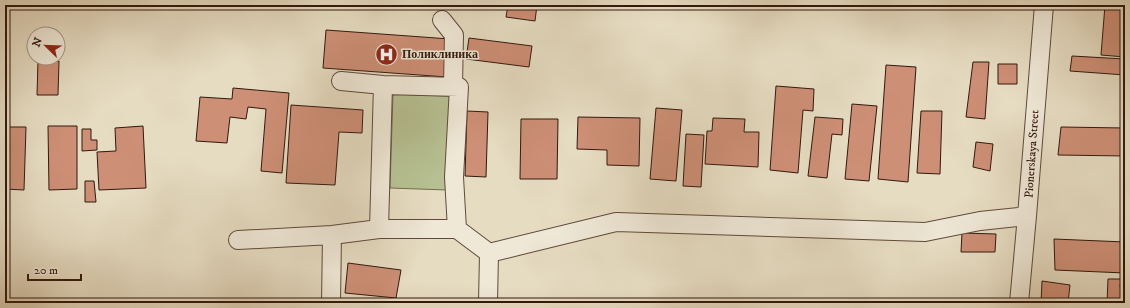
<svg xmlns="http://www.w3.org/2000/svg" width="1130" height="308" font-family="'IM FELL DW Pica',serif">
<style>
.green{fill:#b6c092;stroke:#746c50}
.building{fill:#cd8f76;stroke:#32180e}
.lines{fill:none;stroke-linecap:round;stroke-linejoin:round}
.minor-casing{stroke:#5f493b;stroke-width:20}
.minor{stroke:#efe8d7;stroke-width:18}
.labels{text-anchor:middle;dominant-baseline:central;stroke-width:3;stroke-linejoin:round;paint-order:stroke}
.poi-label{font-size:12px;font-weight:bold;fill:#32180e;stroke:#efe8d7;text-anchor:start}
.street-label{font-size:12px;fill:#32180e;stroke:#efe8d7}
</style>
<rect width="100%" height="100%" fill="#e6dcc2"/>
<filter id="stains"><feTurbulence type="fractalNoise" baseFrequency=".005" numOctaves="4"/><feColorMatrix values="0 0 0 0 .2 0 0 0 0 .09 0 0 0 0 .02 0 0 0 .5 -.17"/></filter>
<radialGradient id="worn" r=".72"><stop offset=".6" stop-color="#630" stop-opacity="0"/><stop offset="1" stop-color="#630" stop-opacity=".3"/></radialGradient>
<!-- green -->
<path class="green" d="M393,94L450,96L447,190L390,188Z"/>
<!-- building -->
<path class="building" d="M424,5H472V8Z
M508,5H537L535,21L506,17Z
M1105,5L1125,6V57L1101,55Z
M326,30L450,39L447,77L323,68Z
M469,38L532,46L529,67L466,59Z
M1072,56L1125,59V75L1070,71Z
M38,60L59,61L58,95H37Z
M973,62H989L985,119L966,117Z
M998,64H1017V84H998Z
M886,65L916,67L908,182L878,179Z
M776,86L814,89L813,111L803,110L798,173L770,170Z
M233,88L289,93L282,173L261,171L266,109L248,107L246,119L230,117L227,143L196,141L200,97L232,99Z
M852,104L877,106L869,181L845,179Z
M291,105L363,110L362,133L339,132L335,185L286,183Z
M656,108L682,110L676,181L650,179Z
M467,111L488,112L486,177L465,176Z
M921,111H942L940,174L917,173Z
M578,117L640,118L639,166L607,165V150L577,149Z
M815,117L843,119L842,135L832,134L827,178L808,176Z
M713,118L745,119L744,132H759L758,167L705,164L707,131H712Z
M521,119H558L557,179H520Z
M48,126H77V189L49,190Z
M143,126L146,188L99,190L97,152L116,151L115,128Z
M5,127H26L24,190L5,189Z
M1061,127L1125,128V156L1058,155Z
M82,129H91V140H97V150L82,151Z
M686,134L704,135L701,187L683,186Z
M976,142L993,144L990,171L973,167Z
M85,181H94L96,202H85Z
M962,233L996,234L995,252H961Z
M1054,239L1125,242V273L1055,270Z
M348,263L401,270L396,298L345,293Z
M1108,279H1121L1120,287H1125V303H1107Z
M1042,281L1070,285L1068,303H1041Z"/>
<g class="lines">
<defs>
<path id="minor" d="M442,20L454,35L453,86
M341,81L383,85L459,87L454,177L457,229
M379,229L383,85
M238,240L332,235L379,229H457L489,253L488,303
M489,253L616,222L925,232L980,221L1027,216
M331,303L332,235
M1019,303L1027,216L1044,5"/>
</defs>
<!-- minor casing -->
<use href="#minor" class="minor-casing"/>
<!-- minor -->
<use href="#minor" class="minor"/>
</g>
<!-- icons -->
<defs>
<symbol id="hospital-disc" viewBox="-11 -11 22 22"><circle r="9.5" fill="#8f2418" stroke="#efe8d7"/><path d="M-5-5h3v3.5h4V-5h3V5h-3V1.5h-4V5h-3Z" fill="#fff"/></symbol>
</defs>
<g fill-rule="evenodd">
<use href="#hospital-disc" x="374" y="42" width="25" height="25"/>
</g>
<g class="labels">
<!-- poi labels -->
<g class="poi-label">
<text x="402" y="54">Поликлиника</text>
</g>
<!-- street labels -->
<g class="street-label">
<text transform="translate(1032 154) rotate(-86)">Pionerskaya Street</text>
</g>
</g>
<!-- margin -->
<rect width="1130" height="308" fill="none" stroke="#e6dcc2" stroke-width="20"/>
<rect x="6" y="6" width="1118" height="296" fill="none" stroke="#32180e" stroke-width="2"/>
<rect x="10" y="10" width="1110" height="288" fill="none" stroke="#32180e"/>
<!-- north arrow -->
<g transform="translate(46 46) rotate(293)"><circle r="19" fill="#efe8d7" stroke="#a39587"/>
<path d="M0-3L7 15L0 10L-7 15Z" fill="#8f2418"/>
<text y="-6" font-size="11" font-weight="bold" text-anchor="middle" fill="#32180e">N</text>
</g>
<!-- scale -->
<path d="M28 274v6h53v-6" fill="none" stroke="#32180e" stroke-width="2"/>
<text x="34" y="274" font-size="12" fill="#32180e" stroke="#efe8d7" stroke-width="3" paint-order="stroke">20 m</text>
<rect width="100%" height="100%" filter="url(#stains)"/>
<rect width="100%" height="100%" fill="url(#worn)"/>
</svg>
